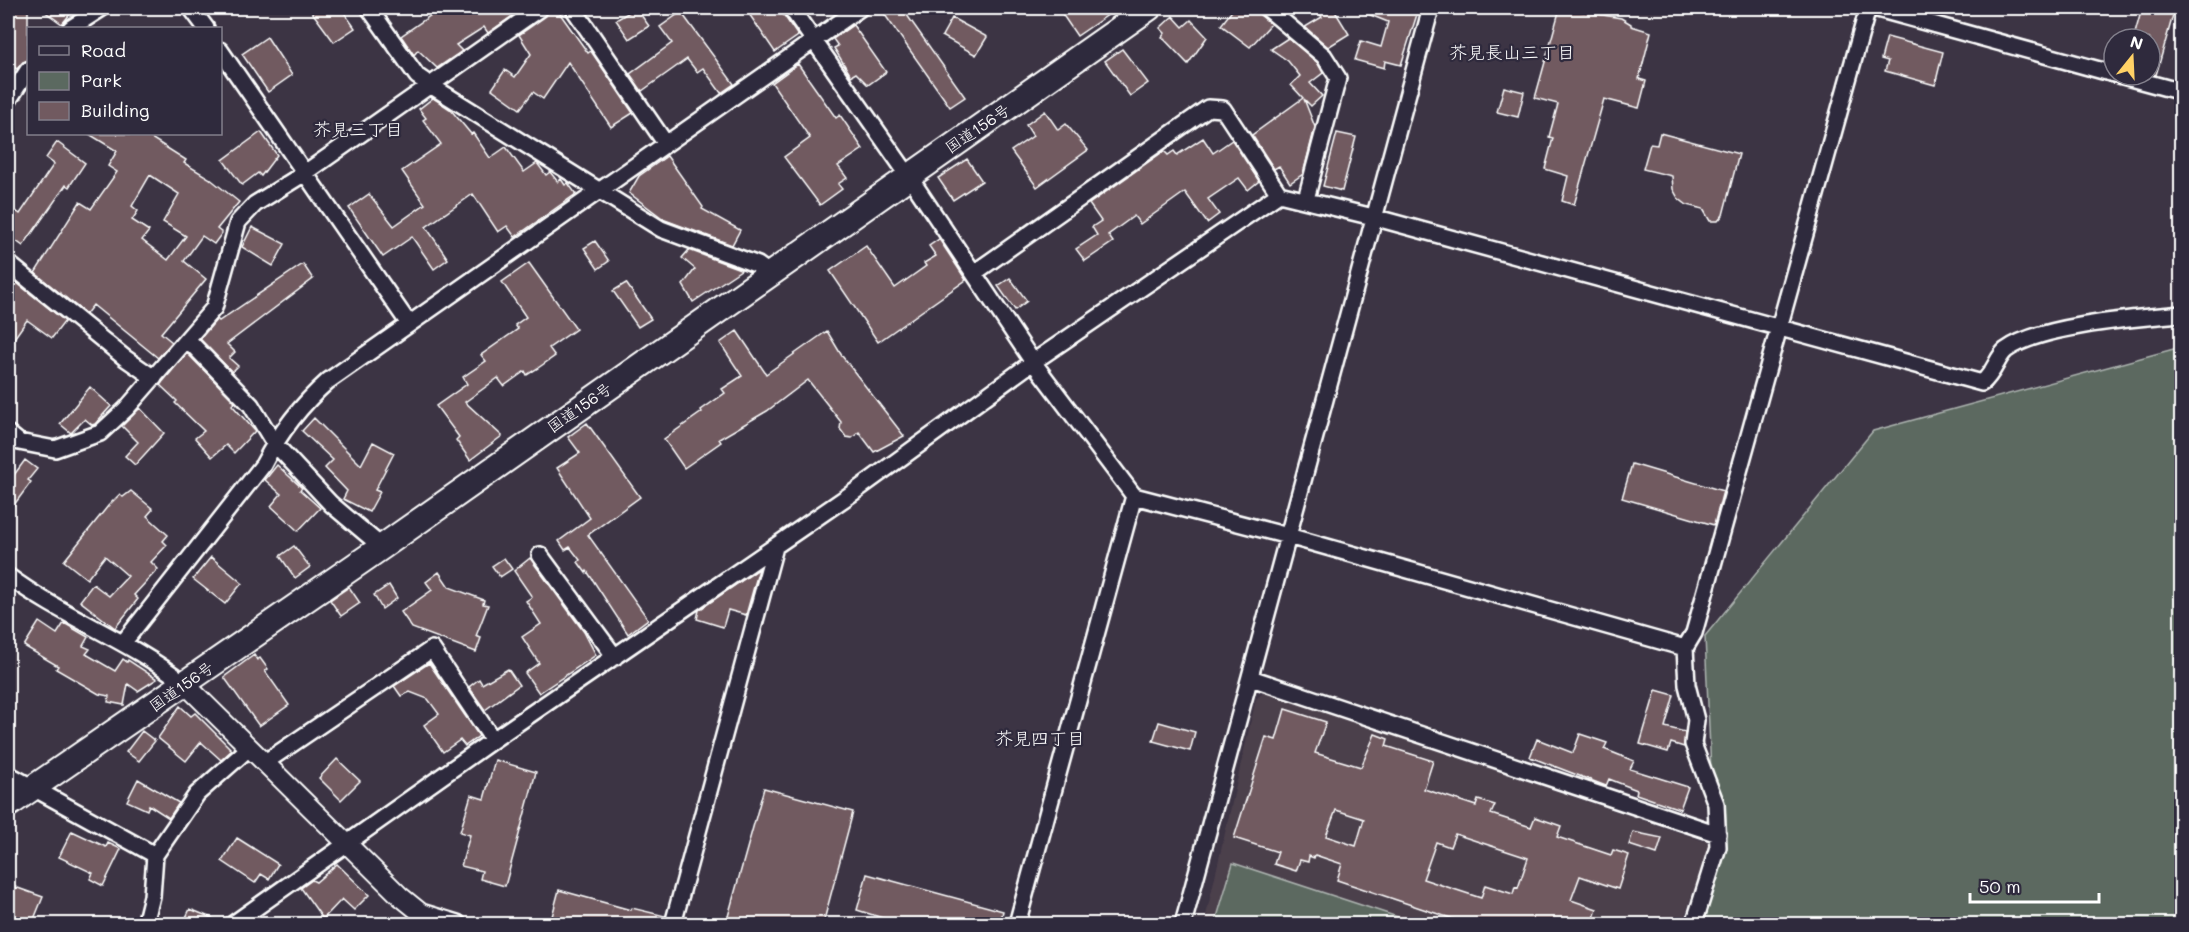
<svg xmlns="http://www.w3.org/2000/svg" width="2189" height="932" font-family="Mali,'Klee One',sans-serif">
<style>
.built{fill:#4c3f4c}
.green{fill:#5b6960;stroke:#adb4b0;stroke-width:1.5}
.building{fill:#715a60;stroke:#fff;stroke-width:1.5;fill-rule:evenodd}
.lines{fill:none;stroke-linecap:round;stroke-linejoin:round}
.minor-casing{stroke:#fff;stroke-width:20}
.tertiary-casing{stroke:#fff;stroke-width:22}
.trunk-casing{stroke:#fff;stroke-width:28}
.minor{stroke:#2f2a3d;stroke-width:15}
.tertiary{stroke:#2f2a3d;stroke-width:18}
.trunk{stroke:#2f2a3d;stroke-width:24}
.labels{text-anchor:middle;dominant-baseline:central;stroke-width:4.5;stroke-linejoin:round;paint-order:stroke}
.street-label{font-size:16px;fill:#fff;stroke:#2f2a3d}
.neighbourhood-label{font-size:18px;fill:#fff;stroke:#2f2a3d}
</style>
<rect width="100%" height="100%" fill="#3c3444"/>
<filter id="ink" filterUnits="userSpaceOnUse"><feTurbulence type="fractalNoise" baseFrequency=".0167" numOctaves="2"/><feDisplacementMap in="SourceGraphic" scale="12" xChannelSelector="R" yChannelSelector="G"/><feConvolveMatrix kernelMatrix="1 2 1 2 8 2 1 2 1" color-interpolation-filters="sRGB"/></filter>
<g filter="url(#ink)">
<!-- built -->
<path class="built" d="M1264,692L1710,843L1682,924H1204L1256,699Z"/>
<!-- green -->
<path class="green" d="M2181,347V924H1702L1716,885L1705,636L1873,431Z
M1233,863L1419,924H1215Z"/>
<!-- building -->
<path class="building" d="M8,8H28V60L23,62L17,69L8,64Z
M40,8H75L62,24Z
M309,8H341L355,28L334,42Z
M426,8H524L488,33L484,27L456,45L462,51L437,68L418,50L414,55L401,36L431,15Z
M550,8H556L583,46L588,53L591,51L633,113L611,127L568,62L543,99L533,92L520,109L492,89L505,70L515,77L531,54L519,35L546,16Z
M636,8L649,26L629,39L616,20Z
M745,8H779L798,36L775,52Z
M896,8H902L965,97L950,107L885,15Z
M1058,8H1118L1077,36Z
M1234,8H1257L1260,15L1271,24L1250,47L1221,25Z
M1315,8H1333L1349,34L1328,47L1305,27L1322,17Z
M1359,8H1419L1401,65L1385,61L1384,68L1355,60L1361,41L1381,47L1388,22L1358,10Z
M1560,8L1621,18L1631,24V26L1651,32L1639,79L1646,81L1639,108L1604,99L1574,205L1562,201L1568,176L1545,169L1553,138L1549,137L1558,104L1535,98Z
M2142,8H2175L2156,75L2150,73V39L2134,37Z
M681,12L734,84L721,93L703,68L697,72L687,59L642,91L630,74L672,43L660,27Z
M1173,16L1183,27L1191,20L1207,37L1188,64L1162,37L1165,33L1160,28Z
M952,18L987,37L976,55L942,36Z
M853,25L886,72L868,85L856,73L851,76L834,48L838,46L833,39Z
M267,37L292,75L268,92L242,54Z
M1887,37L1943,52L1935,85L1885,71L1888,61L1881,59Z
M1288,38L1317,62L1323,73L1310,83L1322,96L1311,106L1304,99L1315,127L1303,174L1290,183L1279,166L1274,169L1252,135L1303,98L1291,85L1300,76L1288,61L1271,49Z
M1122,49L1148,83L1130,96L1105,61Z
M798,64L836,118L840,115L863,149L838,166L847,178L838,184L842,189L820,205L784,157L810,138L772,83Z
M1504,87L1524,92L1518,117L1497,112Z
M433,98L451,110L471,134L473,133L490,158L506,147L524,172L537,163L546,175L550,172L558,182L561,179L565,185L568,183L576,194L515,237L507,226L498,232L473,194L426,227L448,259L434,269L412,237L383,257L349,208L369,194L394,226L425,204L402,171L441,144L423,120L426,118L419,109Z
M1045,111L1058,130L1066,124L1088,150L1037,187L1011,151L1033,136L1026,125Z
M261,132L277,155L261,176L258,173L242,185L223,160Z
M1337,133L1356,137L1342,191L1323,186Z
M1660,133L1739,154L1723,215L1718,221H1710L1703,209L1687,205L1678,198L1673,189L1672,176L1643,169L1650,144L1657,145Z
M89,134H145L186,160L184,163L209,178L239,202L217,229L222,233L214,244L202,236L184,261L206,279L161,333L172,342L158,358L93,305L86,314L35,273L80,202L91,209L117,172L108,166L117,151ZM150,175L179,194L163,222L186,236L168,260L142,240L149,231L132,220L138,211L132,206Z
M1203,138L1213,153L1232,140L1259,181L1248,190L1239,178L1208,199L1219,214L1207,223L1185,192L1140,224L1134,216L1108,235L1113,242L1085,261L1076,249L1097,235L1092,227L1101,221L1089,204L1164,151L1168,155L1174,151L1177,155Z
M57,142L85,163L69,187L66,185L23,246L8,235V223L16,211L20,214L54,164L46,158Z
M667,156L703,207L702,209L740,230L732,245L665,220L629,193L639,176Z
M967,159L982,181L953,200L938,178Z
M252,227L285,244L273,266L242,247Z
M939,239L966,280L878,342L830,271L866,246L895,288L926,266L924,263L936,256L929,246Z
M595,241L609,261L598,269L584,248Z
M689,250L740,269L741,270L693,302L683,285L695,269L682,258Z
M529,263L576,329L549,348L555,356L538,368L527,375L525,371L504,386L498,378L465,402L502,436L470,460L456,440L459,437L436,406L467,384L463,377L486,361L481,355L518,329L515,325L526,317L502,282Z
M303,264L313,279L227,344L235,352L229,358L238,366L232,372L200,339L217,319L219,321Z
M8,276L65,321L52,338L27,320L8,347Z
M1010,278L1027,301L1015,310L998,286Z
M626,283L651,319L638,327L613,291Z
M737,331L766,374L827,331L842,356L904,436L874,452L859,432L852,438L846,437L840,429L841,422L808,380L767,411L719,439L721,442L684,468L664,439L702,412L701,410L725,393L722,389L742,376L720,343Z
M187,353L235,402L232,405L255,431L234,453L226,445L212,457L195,438L204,431L175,403L177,401L160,385Z
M90,387L111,406L95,424L92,425L85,419L71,433L60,424Z
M140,408L164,433L135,465L125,456L138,442L122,426Z
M314,418L361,465L373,442L394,453L375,490L380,492L369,512L343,499L347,491L325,468L333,460L302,431Z
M587,423L640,497L588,535L648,619L628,634L587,571L586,573L578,562L580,560L570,547L565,550L559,541L590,518L557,468L580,453L568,437Z
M25,460L37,469L28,480L31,482L8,513V483Z
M1632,464L1723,491L1714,525L1622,498Z
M277,465L302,488L300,490L320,508L298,531L271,506L281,494L265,480Z
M131,491L153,509L147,516L168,535L163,541L167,545L151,562L158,569L134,595L138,599L115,628L80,601L93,584L109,596L128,576L105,556L87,579L64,561L108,506L120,494L123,497Z
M294,546L310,567L295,578L280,556Z
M211,557L242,583L225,604L193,579Z
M504,558L512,569L500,577L492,566Z
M530,558L584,632L596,655L539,693L525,673L539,663L522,637L541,624L526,601L532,597L514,571Z
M759,569L746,615L728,610L723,627L697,619L699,610Z
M439,572L449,587L484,600L483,604L488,605L476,636L481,638L476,652L412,628L401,612L432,590L426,582Z
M389,585L397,598L382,609L374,595Z
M349,587L360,603L341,616L330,600Z
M39,622L57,634L64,623L88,637L83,646L90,649L86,654L115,671L123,659L127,662L128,660L157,679L138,691L128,684L124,705L108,702L109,696L99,694L56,669L58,666L24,646Z
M254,655L257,660L260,658L268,669L265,671L289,705L259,726L224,677Z
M429,663L479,736L465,746L460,740L443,752L424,725L439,714L428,699L410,692L401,696L394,686Z
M508,669L519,685L485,710L469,687L479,679L482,684Z
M1656,690L1674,695L1665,727L1685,732L1684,747L1671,743L1668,752L1640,744Z
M180,706L191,716L195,713L232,750L221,760L201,742L186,761L158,738Z
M1285,709L1326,722L1315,753L1361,767L1375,734L1388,739L1386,746L1433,761L1424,789L1476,806L1478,800L1495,805L1491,814L1531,827L1535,817L1561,826L1557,837L1611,855L1613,850L1629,855L1618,889L1580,876L1571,900L1597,909L1592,924H1468L1337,880L1342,864L1315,855L1314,858L1309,856L1308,862L1300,860L1296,871L1274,864L1278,852L1234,838L1266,737L1276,740ZM1336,810L1364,819L1356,846L1326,836ZM1455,834L1528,858L1518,888L1515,887L1513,894L1485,885L1481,898L1423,879L1436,842L1450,847Z
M1159,722L1195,732L1190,751L1153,741Z
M142,731L155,741L139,761L126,752Z
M1580,734L1607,743L1604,749L1634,761L1630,769L1688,787L1680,809L1636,794L1637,790L1609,779L1606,786L1530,757L1537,739L1573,753Z
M337,759L360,781L341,800L319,778Z
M495,760L536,772L505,886L480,879L482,871L461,866L470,835L460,832L471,795L484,799Z
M138,779L179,803L169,818L149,805L147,810L127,801Z
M764,788L853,812L823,924H737L727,920Z
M72,831L106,847L108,843L121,849L103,886L90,879L93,873L59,857Z
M1633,832L1662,838L1657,854L1629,845Z
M237,838L278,864L269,879L261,874L255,883L222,861Z
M337,864L369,895L354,910L342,899L323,919L301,888L312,880L316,882Z
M867,874L1003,911L1000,924H888L889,920L857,910Z
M15,887L43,897L32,924H16L18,920L8,916Z
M559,890L631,910L632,908L665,916L664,924H550Z
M190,909L224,923L223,924H183Z"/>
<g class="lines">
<defs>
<path id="minor" d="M191,8L206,28
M369,8L417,76L430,85L661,229L758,265L769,273
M573,8L666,144
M791,8L908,175L1033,362L1134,496L1288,536L1685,648L1687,685L1696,720L1693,744L1716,804L1718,847L1694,924
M1267,8L1324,56L1338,78L1306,199
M1874,8L2114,74
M71,28L102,8
M220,50L409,324
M2119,75L2182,92
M8,101L28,70
M8,263L125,358L154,378
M974,273L1208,108L1223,109L1279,194
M187,339L251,405L274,443L331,504L382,547
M8,433L19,442L55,449L100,433L126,409L214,308L238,222L255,204L305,173L540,8
M540,555L615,657
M8,576C63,617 129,640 184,683
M123,643L263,465C279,434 302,404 328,381L860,8
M1685,648L1694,633L1868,8
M1251,678L1718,834
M264,763L432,649L493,740
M8,774L155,855L197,794L249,748
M145,924L152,896L155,855
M233,924L493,740L854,492L1033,362L1279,194L1373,217L1982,383C1995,372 1997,357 2006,350C2040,325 2138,318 2182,314
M673,924L775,547
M1017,924L1134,496
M1183,924L1431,8"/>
<path id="tertiary" d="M184,683L400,896L421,913L457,924"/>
<path id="trunk" d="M8,805L382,547L1149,8"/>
</defs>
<!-- minor casing -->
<use href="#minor" class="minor-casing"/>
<!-- tertiary casing -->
<use href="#tertiary" class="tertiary-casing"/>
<!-- trunk casing -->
<use href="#trunk" class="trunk-casing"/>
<!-- minor -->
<use href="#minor" class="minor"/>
<!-- tertiary -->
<use href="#tertiary" class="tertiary"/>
<!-- trunk -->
<use href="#trunk" class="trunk"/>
</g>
</g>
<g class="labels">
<!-- street labels -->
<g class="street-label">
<text transform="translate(977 128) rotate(-34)">国道156号</text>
<text transform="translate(579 407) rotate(-35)">国道156号</text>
<text transform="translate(181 686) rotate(-35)">国道156号</text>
</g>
<!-- neighbourhood labels -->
<g class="neighbourhood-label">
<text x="1512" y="52">芥見長山三丁目</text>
<text x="358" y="129">芥見三丁目</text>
<text x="1040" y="738">芥見四丁目</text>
</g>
</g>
<!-- margin -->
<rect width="2189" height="932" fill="none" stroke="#2f2a3d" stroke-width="30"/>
<rect x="15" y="15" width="2159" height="902" fill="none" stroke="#fff" stroke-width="2" filter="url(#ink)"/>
<!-- legend -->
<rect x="27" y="27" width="195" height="108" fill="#2f2a3d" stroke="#827f8b" stroke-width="1.5"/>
<rect x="39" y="46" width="30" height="9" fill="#2f2a3d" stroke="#827f8b" stroke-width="1.5"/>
<text x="81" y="57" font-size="18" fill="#ffffff">Road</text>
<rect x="39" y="72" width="30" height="18" fill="#5b6960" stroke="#827f8b" stroke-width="1.5"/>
<text x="81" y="87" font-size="18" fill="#ffffff">Park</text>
<rect x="39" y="102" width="30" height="18" fill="#715a60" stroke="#827f8b" stroke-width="1.5"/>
<text x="81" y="117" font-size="18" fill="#ffffff">Building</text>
<!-- north arrow -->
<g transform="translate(2132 57) rotate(18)"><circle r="28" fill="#2f2a3d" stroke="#827f8b" stroke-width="1.5"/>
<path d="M0-4.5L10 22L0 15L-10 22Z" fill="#ffd166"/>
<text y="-9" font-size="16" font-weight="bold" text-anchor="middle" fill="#ffffff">N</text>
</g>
<!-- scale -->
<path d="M1970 893v9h129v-9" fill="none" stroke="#ffffff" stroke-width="3"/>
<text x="1979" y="893" font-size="18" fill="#ffffff" stroke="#2f2a3d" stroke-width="4.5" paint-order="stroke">50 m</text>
</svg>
